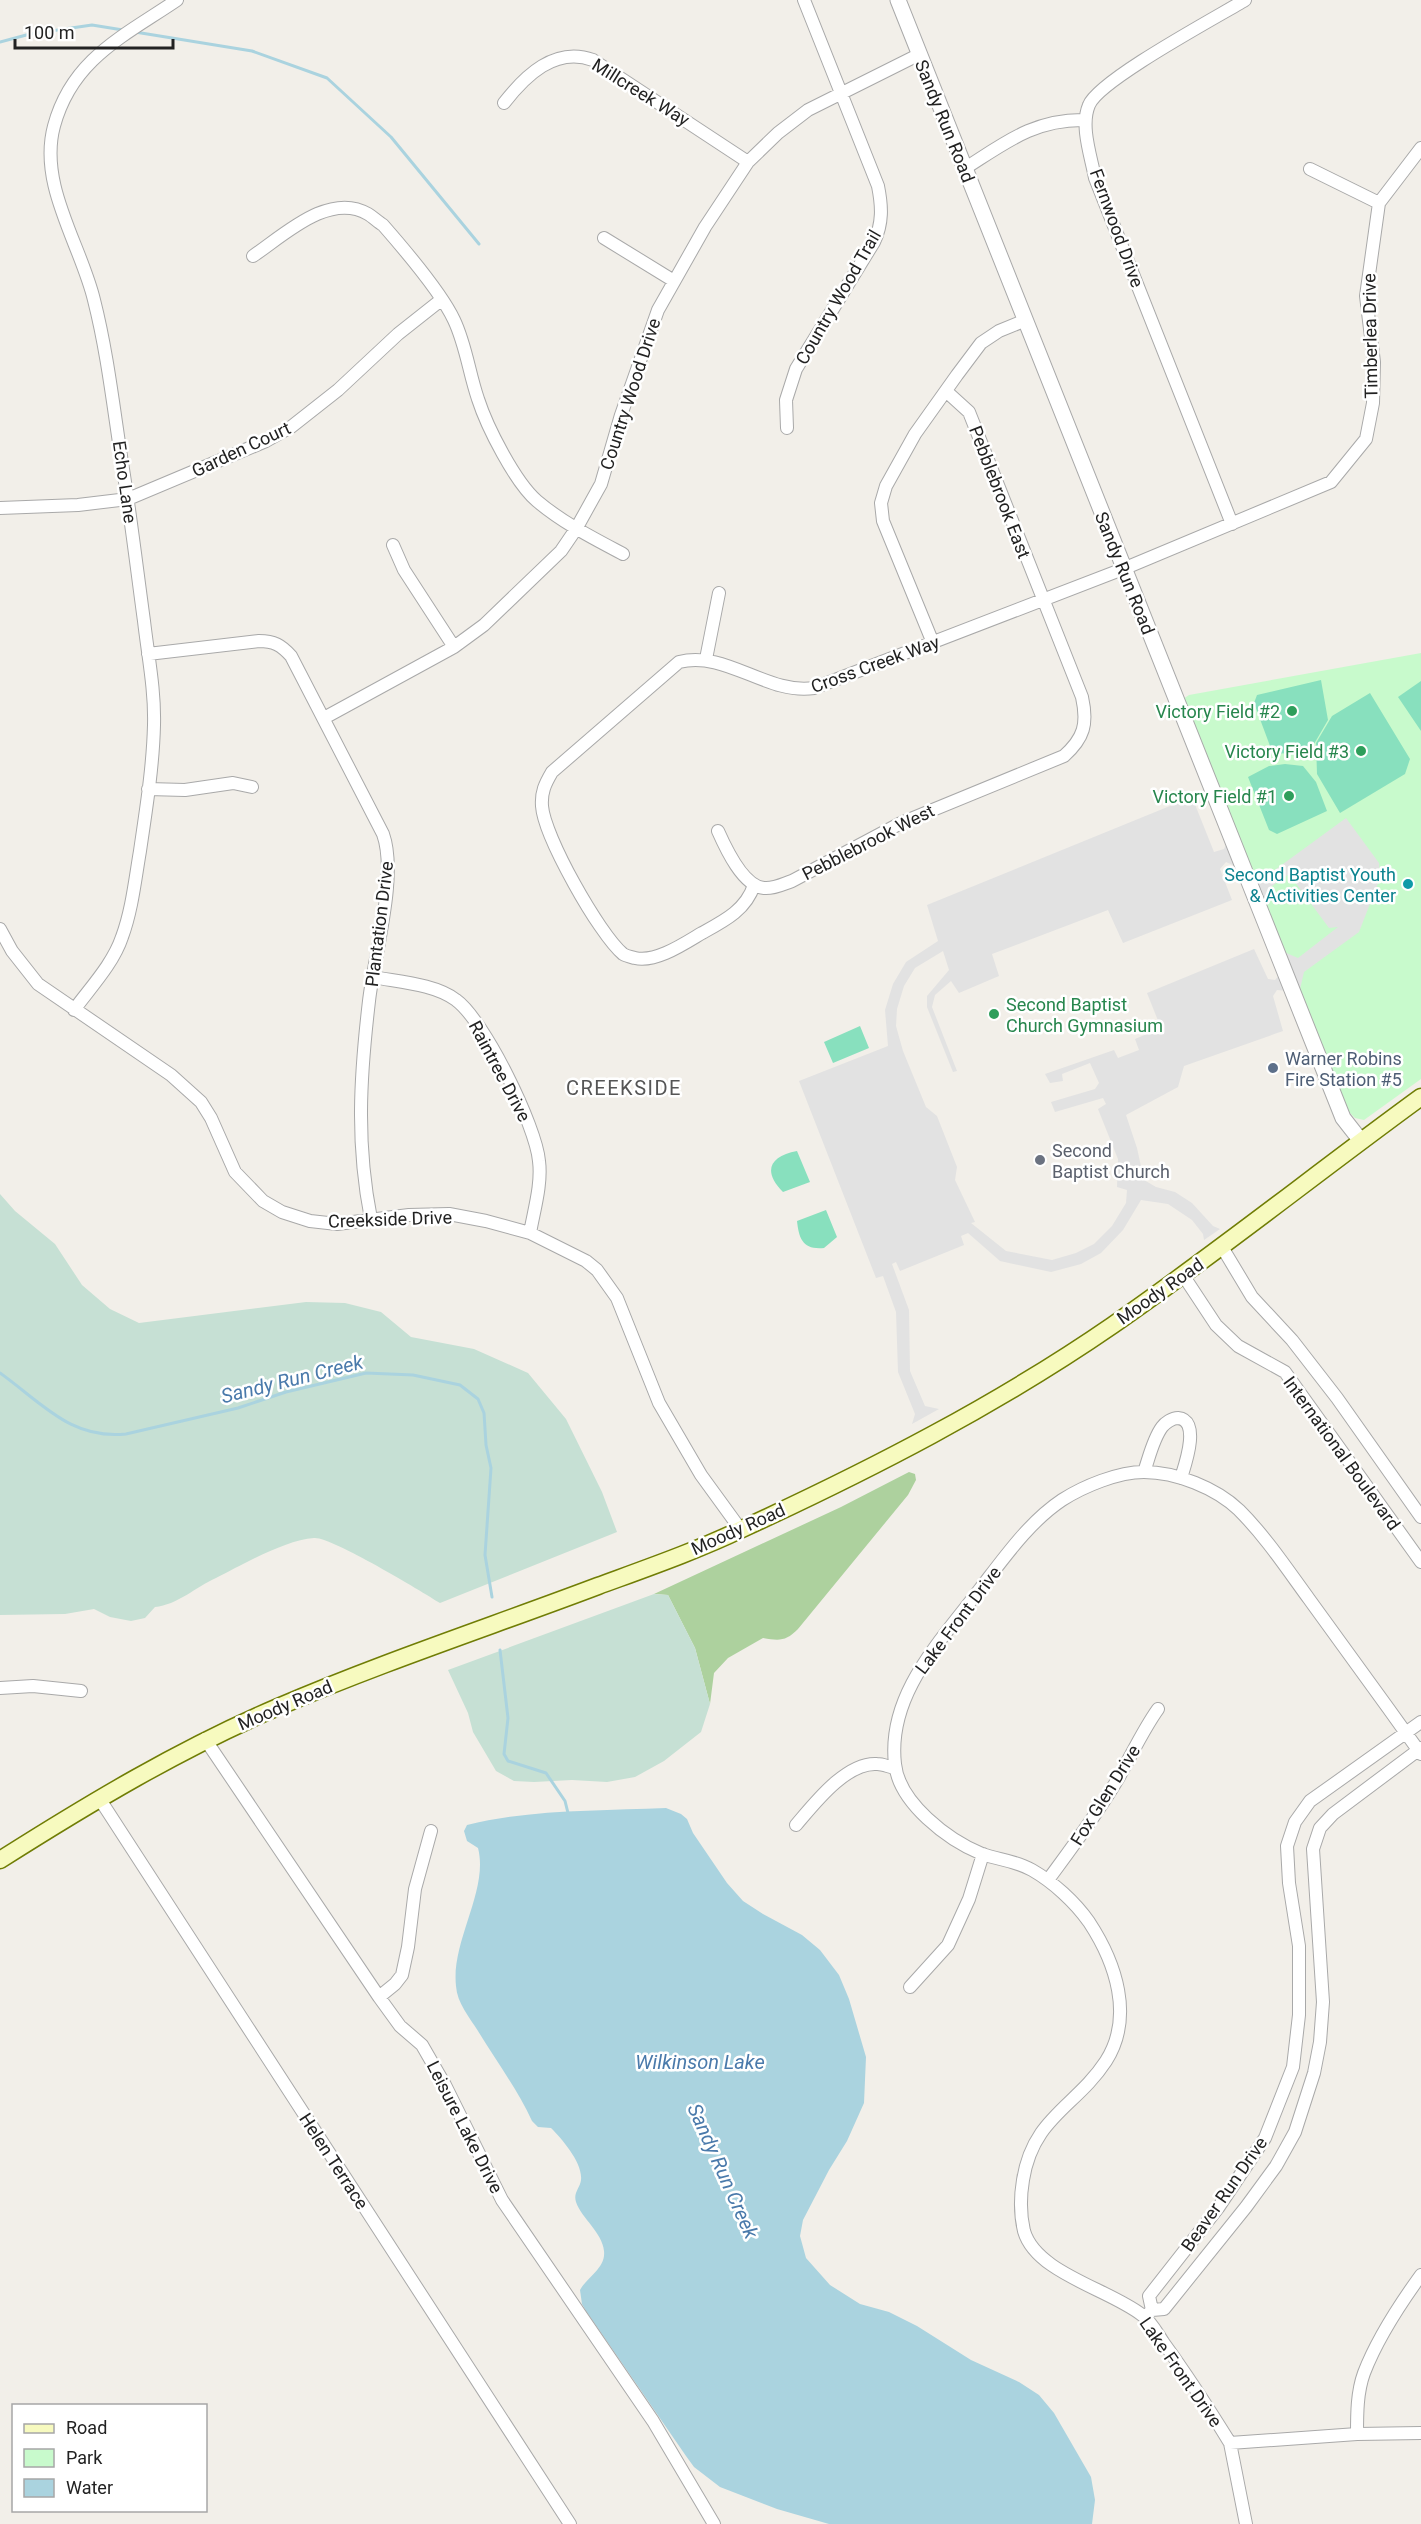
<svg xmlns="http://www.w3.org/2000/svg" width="1421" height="2524" font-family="Roboto,sans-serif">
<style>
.forest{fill:#add19e}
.wetland{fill:#c6e0d4}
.park{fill:#c8facc}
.pitch{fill:#88e0be}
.parking{fill:#e2e2e2}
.water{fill:#aad3df}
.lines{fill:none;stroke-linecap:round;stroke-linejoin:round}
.stream{stroke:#aad3df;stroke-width:3}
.minor-casing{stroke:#a9a9a9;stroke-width:14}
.tertiary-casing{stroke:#a9a9a9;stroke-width:17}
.secondary-casing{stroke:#707d05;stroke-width:19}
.minor{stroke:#fff;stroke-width:12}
.tertiary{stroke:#fff;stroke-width:15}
.secondary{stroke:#f7fabf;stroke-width:16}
.leisure-dot{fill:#2e9e5b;stroke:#fff;stroke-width:2}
.culture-dot{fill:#0f9aa8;stroke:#fff;stroke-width:2}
.service-dot{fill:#5c6f8a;stroke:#fff;stroke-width:2}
.worship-dot{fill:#6b7280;stroke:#fff;stroke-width:2}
.labels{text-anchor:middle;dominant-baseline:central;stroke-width:5;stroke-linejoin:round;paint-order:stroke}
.street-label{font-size:18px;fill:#222;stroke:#fff}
.leisure-label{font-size:18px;fill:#27864d;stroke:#fff;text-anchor:end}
.culture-label{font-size:18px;fill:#0d838f;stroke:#fff;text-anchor:end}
.service-label{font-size:18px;fill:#4e5e75;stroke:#fff;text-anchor:start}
.worship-label{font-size:18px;fill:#5b616d;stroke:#fff;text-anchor:start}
.neighbourhood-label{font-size:20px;letter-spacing:1.5px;fill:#555;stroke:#fff}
.water-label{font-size:20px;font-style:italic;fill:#4a7aab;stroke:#fff}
</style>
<rect width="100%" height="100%" fill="#f2efe9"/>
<!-- forest -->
<path class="forest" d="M909,1472L915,1474L916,1480L908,1495L798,1629C786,1641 780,1641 763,1638L728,1658L714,1673L710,1704L695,1648L668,1595L654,1594L841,1507Z"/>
<!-- wetland -->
<path class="wetland" d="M0,1194L15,1211L55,1244L82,1285L110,1309L139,1323L306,1302L345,1303L381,1312L411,1337L474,1349L528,1373L566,1419L602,1492L617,1532L440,1603C421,1591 330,1536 314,1538C285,1540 242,1565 216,1578C196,1587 177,1605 155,1607L145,1618L131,1621L110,1617L94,1609L65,1614L0,1615Z
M654,1594L668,1595L695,1648L710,1704L701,1732L664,1761L635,1777L607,1782L572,1780L534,1782L514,1781L496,1771L473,1732L468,1713L448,1670Z"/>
<!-- park -->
<path class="park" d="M1421,653V1079L1364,1120L1355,1118L1347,1110L1183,699L1189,695Z"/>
<!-- pitch -->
<path class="pitch" d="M1321,680L1328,720L1314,744L1306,752L1273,754L1254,703L1257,695Z
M1421,681V731L1398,697Z
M1370,693L1410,759L1405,774L1340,813L1317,774L1316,743L1332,716Z
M1285,764L1303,766L1316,782L1327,811L1277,834L1269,830L1248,777L1269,766Z
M860,1026L869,1048L833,1063L824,1042Z
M797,1151L810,1182L783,1192C762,1171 770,1156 797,1151Z
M826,1210L837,1237L824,1248C803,1250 799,1239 797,1221Z"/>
<!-- parking -->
<path class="parking" d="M1192,797L1214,852L1224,849L1227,842L1237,867L1226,862L1220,869L1232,900L1123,943L1108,910L992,954L999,976L959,993L951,981L935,995L932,1007L957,1071L953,1072L927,1007V996L949,970L943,951L915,968L904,986L897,1009L896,1026L903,1051L926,1107L937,1116L957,1167L955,1180L975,1222L971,1223L1006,1251L1052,1260L1076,1253L1094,1244L1112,1226L1126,1203L1127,1190L1117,1187L1118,1159L1098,1109L1106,1104L1103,1098L1055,1112L1051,1102L1095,1089L1099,1083L1090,1063L1062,1074L1063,1081L1050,1083L1045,1074L1114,1050L1118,1058L1139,1050L1135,1039L1161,1028L1147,993L1254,949L1268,979L1275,980L1281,973L1287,991L1277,990L1273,996L1283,1031L1184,1066L1178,1087L1126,1115L1137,1148L1144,1180L1156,1187L1175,1192L1192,1203L1213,1226L1220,1229L1204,1240L1203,1234L1192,1220L1168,1204L1141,1200L1123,1230L1101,1253L1081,1264L1051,1272L1000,1261L968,1233L961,1236L964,1245L900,1271L896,1262L892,1264L909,1310L910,1371L925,1406L939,1409L912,1424L915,1414L898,1372L896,1312L883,1276L876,1278L799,1081L888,1046L885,1010L893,984L906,962L938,941L927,905Z
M1346,818L1379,863L1380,878L1359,932L1304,972L1300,989L1284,952L1298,958L1338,927L1329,928L1289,874L1268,889L1264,901L1254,878L1261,880Z"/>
<!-- water -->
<path class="water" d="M666,1808L681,1814L687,1819L693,1833L727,1883L743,1901L763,1914L802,1935L820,1950L839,1975L849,1999L866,2057L864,2103L847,2141L829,2170L803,2220L800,2236L806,2258L830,2285L860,2304L889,2312L917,2326L971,2360L1019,2382L1039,2395L1054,2413L1091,2477L1095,2500L1092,2524H829L777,2509L720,2487L694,2467L686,2456L586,2311L582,2304L580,2290C587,2277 606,2268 604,2251C602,2232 582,2219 576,2202C573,2193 580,2188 581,2180C583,2163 562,2139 551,2128L538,2127L532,2121C518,2090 496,2061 478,2031C470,2018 457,2003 456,1986C451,1941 489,1890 478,1848L467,1841L464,1831L467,1825C531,1809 601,1811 666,1808Z"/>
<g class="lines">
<!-- stream -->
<path class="stream" d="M135,32L252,51L327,78L391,137L479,244
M0,42L30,34L92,25L123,30
M0,1373C42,1403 71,1440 126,1434L238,1408L286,1392L366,1373L413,1375L460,1385L478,1399L484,1413L486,1445L491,1468L485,1555L492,1597
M500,1650L508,1718L504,1754L508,1761L546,1773L565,1801L569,1817"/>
<defs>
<path id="minor" d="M504,103C525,76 555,46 593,60L748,162
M964,169C1005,143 1034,119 1085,120
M1310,169L1379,203
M604,238L674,281
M253,256C283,236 329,191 368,214C373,217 378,222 383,225C404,249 441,292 454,320C466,345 469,373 478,399C487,427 515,482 537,501C563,523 593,538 623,554
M787,428L786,400L796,369L874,242C883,223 882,206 878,186L804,0
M0,508L78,505L128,499L266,441L291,427L338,390L398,334L441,300
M1232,524L1095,178C1091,156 1080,126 1089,105C1099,80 1217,17 1245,0
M393,545L404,570L454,647
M933,643L883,521L881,503L886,486L915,434L957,375L981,343L999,331L1026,320
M148,654L259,641C274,641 281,645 291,656L383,834C398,876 374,956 369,1001C360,1078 356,1143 371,1219
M706,659L719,593
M324,718L454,647L484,625L561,551L576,529L601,484L621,415L658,310L705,227L748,162L778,133L808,110L918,55
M148,789L185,790L233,783L252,787
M718,831C726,849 743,886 764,888C774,889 783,884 792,881L901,823L1064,756C1084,738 1088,724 1082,697L969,412L947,392
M754,885C746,910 724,921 702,933C685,943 656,963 635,958C631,957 626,956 623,954C599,934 544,836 542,806C541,792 545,784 552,772L679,662C726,650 767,695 814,688L1123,569L1331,482L1366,439L1373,403L1374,362L1366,296L1379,203L1421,148
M0,929L12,951L38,984L171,1075L201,1102L211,1118L235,1172L263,1201L282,1212L310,1221L337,1224L409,1215L449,1214L486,1221L530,1233L586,1261L597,1270L617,1298L659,1403L701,1475L741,1530
M373,977C399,982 435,984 456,1000C484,1020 536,1126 539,1161C542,1184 534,1210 530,1233
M74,1010C90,988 113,964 122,937C132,910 135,880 140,851C146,810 153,767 154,725C155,690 148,656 144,621C137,570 131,519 123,469C114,413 108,355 94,300C81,245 38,185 54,126C72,59 124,36 177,0
M1222,1247L1252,1297L1292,1340L1337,1398L1421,1517
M1183,1275L1216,1325L1238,1346L1285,1372L1421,1562
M1144,1472C1149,1458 1153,1439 1162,1427C1165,1423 1172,1418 1178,1418C1201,1420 1185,1465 1181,1478
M0,1688L33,1686L81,1691
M205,1739L379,1997L400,2026L422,2045L445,2085L502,2200L653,2421L714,2524
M1421,1754C1384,1702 1346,1650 1309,1599C1287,1569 1266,1537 1239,1510C1216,1488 1176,1472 1144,1472C1118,1472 1084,1486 1062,1500C1029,1522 1004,1558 980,1589C941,1641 887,1694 895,1764C899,1803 948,1840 982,1854C999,1860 1014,1860 1032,1870C1053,1882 1075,1902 1089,1922C1116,1963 1134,2017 1106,2061C1076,2107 1033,2117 1023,2180C1020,2198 1020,2214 1024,2231C1036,2273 1109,2289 1142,2315C1151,2321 1157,2333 1163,2342C1187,2375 1209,2409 1230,2443L1357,2434L1421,2433
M99,1798L570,2524
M796,1825C814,1804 846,1762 877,1764C883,1764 889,1767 895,1768
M1048,1880C1073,1846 1098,1813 1119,1777C1132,1754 1143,1730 1158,1709
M910,1987L948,1945L969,1899L983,1854
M379,1997L395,1984L402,1975L408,1947L415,1889L431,1831
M1152,2310L1149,2296L1218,2208L1265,2138L1293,2067L1299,2015V1946L1289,1883L1287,1846L1295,1822L1310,1801L1421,1722
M1146,2316L1152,2310L1164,2309L1246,2207L1276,2166L1295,2132L1314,2073L1320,2042L1323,2002L1313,1849L1320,1828L1333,1814L1421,1748
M1357,2434C1357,2414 1357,2392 1364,2373C1377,2339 1400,2304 1421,2275
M1230,2443L1246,2524"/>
<path id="tertiary" d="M898,0L1343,1118L1361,1141"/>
<path id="secondary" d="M0,1860C90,1803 180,1749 278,1707C383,1662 492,1626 598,1586C647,1568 696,1551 742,1529C870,1470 997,1405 1113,1325C1218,1252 1318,1172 1421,1097"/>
</defs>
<!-- minor casing -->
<use href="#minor" class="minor-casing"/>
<!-- tertiary casing -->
<use href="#tertiary" class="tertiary-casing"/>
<!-- secondary casing -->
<use href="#secondary" class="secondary-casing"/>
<!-- minor -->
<use href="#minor" class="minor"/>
<!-- tertiary -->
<use href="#tertiary" class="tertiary"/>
<!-- secondary -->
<use href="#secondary" class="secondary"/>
</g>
<!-- markers -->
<g class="leisure-dot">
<circle cx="1292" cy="711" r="6"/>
<circle cx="1361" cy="751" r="6"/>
<circle cx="1289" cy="796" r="6"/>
<circle cx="994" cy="1014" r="6"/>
</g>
<circle class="culture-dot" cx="1408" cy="884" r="6"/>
<circle class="service-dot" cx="1273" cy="1068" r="6"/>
<circle class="worship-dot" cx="1040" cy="1160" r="6"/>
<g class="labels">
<!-- street labels -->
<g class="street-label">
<text transform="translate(641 92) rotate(32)">Millcreek Way</text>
<text transform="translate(945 121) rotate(68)">Sandy Run Road</text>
<text transform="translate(1117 228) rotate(70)">Fernwood Drive</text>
<text transform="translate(838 297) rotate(-60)">Country Wood Trail</text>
<text transform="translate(1370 336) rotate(-91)">Timberlea Drive</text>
<text transform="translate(630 394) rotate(-72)">Country Wood Drive</text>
<text transform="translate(241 449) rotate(-25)">Garden Court</text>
<text transform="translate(125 482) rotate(82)">Echo Lane</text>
<text transform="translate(1000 492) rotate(69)">Pebblebrook East</text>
<text transform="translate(1125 573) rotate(68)">Sandy Run Road</text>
<text transform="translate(875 664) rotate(-20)">Cross Creek Way</text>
<text transform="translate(868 842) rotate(-27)">Pebblebrook West</text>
<text transform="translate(379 924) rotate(-83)">Plantation Drive</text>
<text transform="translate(500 1071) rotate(62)">Raintree Drive</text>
<text transform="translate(390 1219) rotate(-2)">Creekside Drive</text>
<text transform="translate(1160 1291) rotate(-35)">Moody Road</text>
<text transform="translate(1342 1453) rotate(54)">International Boulevard</text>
<text transform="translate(738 1529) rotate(-24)">Moody Road</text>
<text transform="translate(958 1620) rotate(-53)">Lake Front Drive</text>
<text transform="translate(285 1705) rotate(-23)">Moody Road</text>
<text transform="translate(1105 1795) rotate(-58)">Fox Glen Drive</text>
<text transform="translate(465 2127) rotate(63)">Leisure Lake Drive</text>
<text transform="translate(334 2161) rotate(57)">Helen Terrace</text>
<text transform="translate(1224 2194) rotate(-55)">Beaver Run Drive</text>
<text transform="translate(1181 2372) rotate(55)">Lake Front Drive</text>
</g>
<!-- leisure labels -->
<g class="leisure-label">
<text x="1280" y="711">Victory Field #2</text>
<text x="1349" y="751">Victory Field #3</text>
<text x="1277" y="796">Victory Field #1</text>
<text x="1006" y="1004" text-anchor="start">Second Baptist<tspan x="1006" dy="21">Church Gymnasium</tspan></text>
</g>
<!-- culture labels -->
<g class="culture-label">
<text x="1396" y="874">Second Baptist Youth<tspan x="1396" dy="21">&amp; Activities Center</tspan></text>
</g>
<!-- service labels -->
<g class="service-label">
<text x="1285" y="1058">Warner Robins<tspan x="1285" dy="21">Fire Station #5</tspan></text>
</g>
<!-- worship labels -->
<g class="worship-label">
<text x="1052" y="1150">Second<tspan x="1052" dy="21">Baptist Church</tspan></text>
</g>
<!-- neighbourhood labels -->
<g class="neighbourhood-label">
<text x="624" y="1088">CREEKSIDE</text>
</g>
<!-- water labels -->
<g class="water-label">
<text transform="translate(292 1379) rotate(-14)">Sandy Run Creek</text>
<text x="700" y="2062">Wilkinson Lake</text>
<text transform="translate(723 2171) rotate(66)">Sandy Run Creek</text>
</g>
</g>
<!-- legend -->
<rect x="12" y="2404" width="195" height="108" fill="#ffffff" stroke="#a7a7a7" stroke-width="1.5"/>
<rect x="24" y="2424" width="30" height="9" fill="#f7fabf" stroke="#a7a7a7" stroke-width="1.5"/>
<text x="66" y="2434" font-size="18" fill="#222222">Road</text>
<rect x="24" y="2449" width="30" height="18" fill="#c8facc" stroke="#a7a7a7" stroke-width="1.5"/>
<text x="66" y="2464" font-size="18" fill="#222222">Park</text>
<rect x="24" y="2479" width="30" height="18" fill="#aad3df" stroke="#a7a7a7" stroke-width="1.5"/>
<text x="66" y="2494" font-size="18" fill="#222222">Water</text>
<!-- scale -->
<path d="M15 39v9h158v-9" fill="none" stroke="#222222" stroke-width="3"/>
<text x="24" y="39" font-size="18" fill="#222222" stroke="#ffffff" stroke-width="4.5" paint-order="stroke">100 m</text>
</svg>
